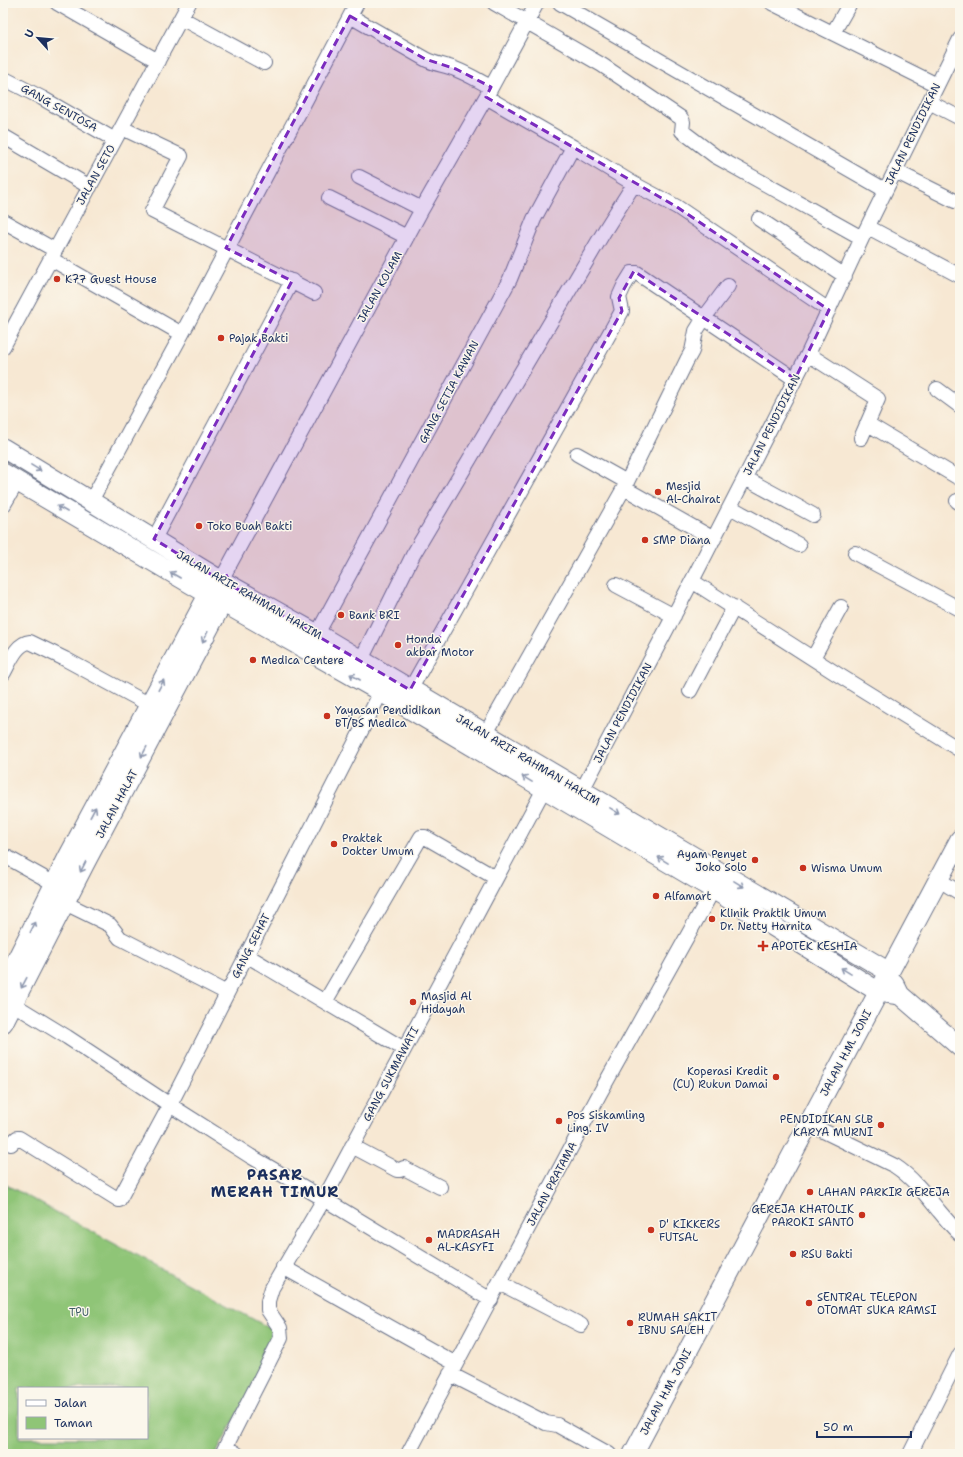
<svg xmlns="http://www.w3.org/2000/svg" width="963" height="1457" font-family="'Shantell Sans',sans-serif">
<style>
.green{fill:#8fc577;stroke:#557a6a;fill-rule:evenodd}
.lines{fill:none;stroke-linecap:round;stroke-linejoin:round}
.street-casing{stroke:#687087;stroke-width:16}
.secondary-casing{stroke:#687087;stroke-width:21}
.street{stroke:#fff;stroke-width:14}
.secondary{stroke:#fff;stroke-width:19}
.oneway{stroke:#8d97ae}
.marked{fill:#7b2cbf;fill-opacity:0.2;stroke:#7b2cbf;stroke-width:3;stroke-dasharray:8 5;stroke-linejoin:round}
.poi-dot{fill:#c8321e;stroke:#fbf7ec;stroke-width:1.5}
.labels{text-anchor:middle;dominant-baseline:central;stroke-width:3;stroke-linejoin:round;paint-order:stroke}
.street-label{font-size:11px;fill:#1b2f5e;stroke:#fbf7ec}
.poi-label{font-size:11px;fill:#1b2f5e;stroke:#fbf7ec;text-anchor:start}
.park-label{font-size:11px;fill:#3e5c66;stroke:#fbf7ec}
.district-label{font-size:15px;font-weight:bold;letter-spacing:1px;fill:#1b2f5e;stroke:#fbf7ec}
</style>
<rect width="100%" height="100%" fill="#fbf7ec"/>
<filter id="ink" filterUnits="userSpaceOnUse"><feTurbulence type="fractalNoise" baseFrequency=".025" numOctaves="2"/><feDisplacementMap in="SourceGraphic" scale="8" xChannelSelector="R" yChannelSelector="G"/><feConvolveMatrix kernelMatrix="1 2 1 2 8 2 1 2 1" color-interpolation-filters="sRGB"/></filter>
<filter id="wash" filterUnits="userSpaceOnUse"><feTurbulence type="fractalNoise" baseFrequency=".012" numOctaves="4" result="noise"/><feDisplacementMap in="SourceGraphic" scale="16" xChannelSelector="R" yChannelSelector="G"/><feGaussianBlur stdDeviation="0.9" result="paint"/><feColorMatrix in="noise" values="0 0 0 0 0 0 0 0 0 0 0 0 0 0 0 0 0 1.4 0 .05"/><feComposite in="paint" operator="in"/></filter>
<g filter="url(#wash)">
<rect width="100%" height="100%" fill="#f7e8d3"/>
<!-- green -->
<path class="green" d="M3,1183L273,1330L276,1341L216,1454H3ZM19,1388H147V1438H19Z"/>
</g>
<g filter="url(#ink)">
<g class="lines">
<defs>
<path id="street" d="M57,3L158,61
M494,3L602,65L681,118L683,122L682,131L715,156L862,238
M560,3L885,190
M772,3L937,85
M350,16L425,59C434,64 445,65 455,69C468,74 479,81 491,87
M181,18L264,63
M833,33L850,3
M3,78L42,98L115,140
M486,97L573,147L634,184L677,207L829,310
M929,102L960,118
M122,128L181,156L152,211L314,293
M3,136L90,187
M895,171L955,201
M359,177L422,209
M329,198L407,237
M759,219L845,276
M3,221L55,250
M868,227L960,276
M51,259L182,334
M3,347L189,3
M808,354L878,399L861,438
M937,389L960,406
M868,424L957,477
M577,454L627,482
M745,478L813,515
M624,488L714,539
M91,501L182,334L357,3
M957,501L960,503
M3,506L17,482
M730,507L799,545
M154,539L292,281
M855,553L960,609
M217,578L225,573L422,209L486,97L537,3
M692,581L837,674L960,750
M616,585L674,616
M317,634L510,279L534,219L573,147
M813,658L841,607
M361,660L413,555L605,230L634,184
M3,674C9,664 16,643 30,642L65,659L150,705
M410,690L622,311L619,297L624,286L632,273H637L704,318L728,286
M690,691L734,607
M485,735L624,488L687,360L692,351L696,331L704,318L795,379
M578,798L692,581L808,354L862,238L960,39
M3,855L62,888
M939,880L960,893
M65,903L110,925L120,938L227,993
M246,955L404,1049
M325,1002L421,837H425L496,878
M13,1004L67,1037L170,1105L250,1156L324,1199L491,1300
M809,1124L895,1166C912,1177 926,1195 939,1211C946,1219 952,1227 960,1234
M3,1141L11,1144L17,1138H19L119,1200L170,1105L381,692
M352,1146L397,1170H400L404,1168L440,1187
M283,1267L456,1364
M500,1283L581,1325
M450,1374L546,1423L557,1425L609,1454
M226,1447L237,1454
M222,1454L281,1338L280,1328L268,1310V1301L272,1288L324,1199L544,789
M408,1454L600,1093L718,881
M910,1454L960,1354"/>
<path id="secondary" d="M3,448L217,578L317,634L889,972
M3,473L208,594L381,692L713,889L879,992L900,995
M894,983L900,995L960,1047
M3,987L68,857L214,584
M3,1023L84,865L228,592
M633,1454L960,839"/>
</defs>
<!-- street casing -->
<use href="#street" class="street-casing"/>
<!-- secondary casing -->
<use href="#secondary" class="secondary-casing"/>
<!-- street -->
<use href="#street" class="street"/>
<!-- secondary -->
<use href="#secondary" class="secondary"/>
</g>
<!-- one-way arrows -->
<defs><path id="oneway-shaft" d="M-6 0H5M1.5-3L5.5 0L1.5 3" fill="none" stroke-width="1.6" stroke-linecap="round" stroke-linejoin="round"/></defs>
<g class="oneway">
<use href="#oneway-shaft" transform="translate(36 468) rotate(31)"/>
<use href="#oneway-shaft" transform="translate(62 509) rotate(-150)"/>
<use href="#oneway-shaft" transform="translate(175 575) rotate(-150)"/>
<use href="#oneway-shaft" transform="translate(205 637) rotate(118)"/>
<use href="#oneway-shaft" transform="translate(355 677) rotate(-150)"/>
<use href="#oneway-shaft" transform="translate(161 685) rotate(-62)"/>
<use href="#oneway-shaft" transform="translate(144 752) rotate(118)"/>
<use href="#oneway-shaft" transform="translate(527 779) rotate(-149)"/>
<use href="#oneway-shaft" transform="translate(615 811) rotate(31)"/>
<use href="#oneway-shaft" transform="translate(93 812) rotate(-62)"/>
<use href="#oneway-shaft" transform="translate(663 860) rotate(-149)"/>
<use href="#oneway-shaft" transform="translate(83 867) rotate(117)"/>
<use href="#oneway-shaft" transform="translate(739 884) rotate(31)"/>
<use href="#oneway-shaft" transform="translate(33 927) rotate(-63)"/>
<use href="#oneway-shaft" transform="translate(846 971) rotate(-148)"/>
<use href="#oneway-shaft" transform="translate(24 983) rotate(118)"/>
</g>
</g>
<!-- marked area -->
<path class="marked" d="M350,16L425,59L456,69L491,87L486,97L677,207L829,310L795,379L634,271L619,298L622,311L410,690L232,586L225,573L217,578L154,539L292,281L226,248Z"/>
<!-- markers -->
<g class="poi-dot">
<circle cx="57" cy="279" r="4"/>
<circle cx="221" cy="338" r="4"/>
<circle cx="658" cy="492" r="4"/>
<circle cx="199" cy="526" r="4"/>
<circle cx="645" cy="540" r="4"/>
<circle cx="341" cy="615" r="4"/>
<circle cx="398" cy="645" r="4"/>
<circle cx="253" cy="660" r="4"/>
<circle cx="327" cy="716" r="4"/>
<circle cx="334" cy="844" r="4"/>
<circle cx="755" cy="860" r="4"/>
<circle cx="803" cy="868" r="4"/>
<circle cx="656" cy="896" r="4"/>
<circle cx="712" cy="919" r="4"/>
<path d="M761 940h4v4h4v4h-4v4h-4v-4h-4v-4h4z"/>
<circle cx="413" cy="1002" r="4"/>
<circle cx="776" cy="1077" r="4"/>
<circle cx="559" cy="1121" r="4"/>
<circle cx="881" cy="1125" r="4"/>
<circle cx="810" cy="1192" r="4"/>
<circle cx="862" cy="1215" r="4"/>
<circle cx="651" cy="1230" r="4"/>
<circle cx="429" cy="1240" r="4"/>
<circle cx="793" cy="1254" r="4"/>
<circle cx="809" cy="1303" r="4"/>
<circle cx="630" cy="1323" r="4"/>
</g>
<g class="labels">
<!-- street labels -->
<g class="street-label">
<text transform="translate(59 108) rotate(29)">GANG SENTOSA</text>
<text transform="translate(913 134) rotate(-64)">JALAN PENDIDIKAN</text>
<text transform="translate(96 175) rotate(-61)">JALAN SETO</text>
<text transform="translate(380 287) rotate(-61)">JALAN KOLAM</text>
<text transform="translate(449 392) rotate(-62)">GANG SETIA KAWAN</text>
<text transform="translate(772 425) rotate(-63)">JALAN PENDIDIKAN</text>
<text transform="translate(249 595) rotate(30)">JALAN ARIF RAHMAN HAKIM</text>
<text transform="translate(623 713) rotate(-62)">JALAN PENDIDIKAN</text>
<text transform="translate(528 760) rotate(31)">JALAN ARIF RAHMAN HAKIM</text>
<text transform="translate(117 804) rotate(-62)">JALAN HALAT</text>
<text transform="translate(251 946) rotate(-63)">GANG SEHAT</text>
<text transform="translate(846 1053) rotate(-62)">JALAN H.M. JONI</text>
<text transform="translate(391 1074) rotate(-62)">GANG SUKMAWATI</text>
<text transform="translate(552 1184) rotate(-62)">JALAN PRATAMA</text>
<text transform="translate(666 1392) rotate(-62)">JALAN H.M. JONI</text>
</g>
<!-- poi labels -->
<g class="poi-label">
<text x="65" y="279">K77 Guest House</text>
<text x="229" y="338">Pajak Bakti</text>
<text x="666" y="486">Mesjid<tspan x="666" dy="13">Al-Chairat</tspan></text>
<text x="207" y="526">Toko Buah Bakti</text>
<text x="653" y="540">SMP Diana</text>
<text x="349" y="615">Bank BRI</text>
<text x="406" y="639">Honda<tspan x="406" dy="13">akbar Motor</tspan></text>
<text x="261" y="660">Medica Centere</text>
<text x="335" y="710">Yayasan Pendidikan<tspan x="335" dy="13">BT/BS Medica</tspan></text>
<text x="342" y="838">Praktek<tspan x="342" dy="13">Dokter Umum</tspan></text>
<text x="747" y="854" text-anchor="end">Ayam Penyet<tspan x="747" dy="13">Joko Solo</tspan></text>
<text x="811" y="868">Wisma Umum</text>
<text x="664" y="896">Alfamart</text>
<text x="720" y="913">Klinik Praktik Umum<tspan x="720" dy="13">Dr. Netty Harnita</tspan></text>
<text x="771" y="946">APOTEK KESHIA</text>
<text x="421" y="996">Masjid Al<tspan x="421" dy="13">Hidayah</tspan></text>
<text x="768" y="1071" text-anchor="end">Koperasi Kredit<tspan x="768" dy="13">(CU) Rukun Damai</tspan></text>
<text x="567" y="1115">Pos Siskamling<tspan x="567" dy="13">Ling. IV</tspan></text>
<text x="873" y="1119" text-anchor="end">PENDIDIKAN SLB<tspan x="873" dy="13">KARYA MURNI</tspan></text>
<text x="818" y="1192">LAHAN PARKIR GEREJA</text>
<text x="854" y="1209" text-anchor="end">GEREJA KHATOLIK<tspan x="854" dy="13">PAROKI SANTO</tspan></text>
<text x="659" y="1224">D' KIKKERS<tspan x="659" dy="13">FUTSAL</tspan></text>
<text x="437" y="1234">MADRASAH<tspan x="437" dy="13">AL-KASYFI</tspan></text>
<text x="801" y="1254">RSU Bakti</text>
<text x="817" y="1297">SENTRAL TELEPON<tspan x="817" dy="13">OTOMAT SUKA RAMSI</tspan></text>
<text x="638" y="1317">RUMAH SAKIT<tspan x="638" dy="13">IBNU SALEH</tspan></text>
</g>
<!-- park labels -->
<g class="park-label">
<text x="79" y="1312">TPU</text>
</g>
<!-- district labels -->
<g class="district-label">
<text x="275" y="1175">PASAR<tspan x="275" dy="17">MERAH TIMUR</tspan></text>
</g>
</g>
<!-- margin -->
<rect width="963" height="1457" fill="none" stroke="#fbf7ec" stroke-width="16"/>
<!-- legend -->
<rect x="18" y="1387" width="130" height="52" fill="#fbf7ec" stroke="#a1a7b3"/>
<rect x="26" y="1400" width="20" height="6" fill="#ffffff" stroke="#a1a7b3"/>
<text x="54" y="1407" font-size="12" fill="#1b2f5e">Jalan</text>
<rect x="26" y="1417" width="20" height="12" fill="#8fc577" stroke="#a1a7b3"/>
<text x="54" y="1427" font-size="12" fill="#1b2f5e">Taman</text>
<!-- north arrow -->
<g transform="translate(38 38) rotate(297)" stroke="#fbf7ec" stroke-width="3" paint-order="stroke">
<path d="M0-3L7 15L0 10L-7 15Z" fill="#1b2f5e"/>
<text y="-6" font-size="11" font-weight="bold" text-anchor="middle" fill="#1b2f5e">U</text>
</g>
<!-- scale -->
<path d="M817 1431v6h94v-6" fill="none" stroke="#1b2f5e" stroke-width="2"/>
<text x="823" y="1431" font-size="12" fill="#1b2f5e" stroke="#fbf7ec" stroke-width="3" paint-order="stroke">50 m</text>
</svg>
